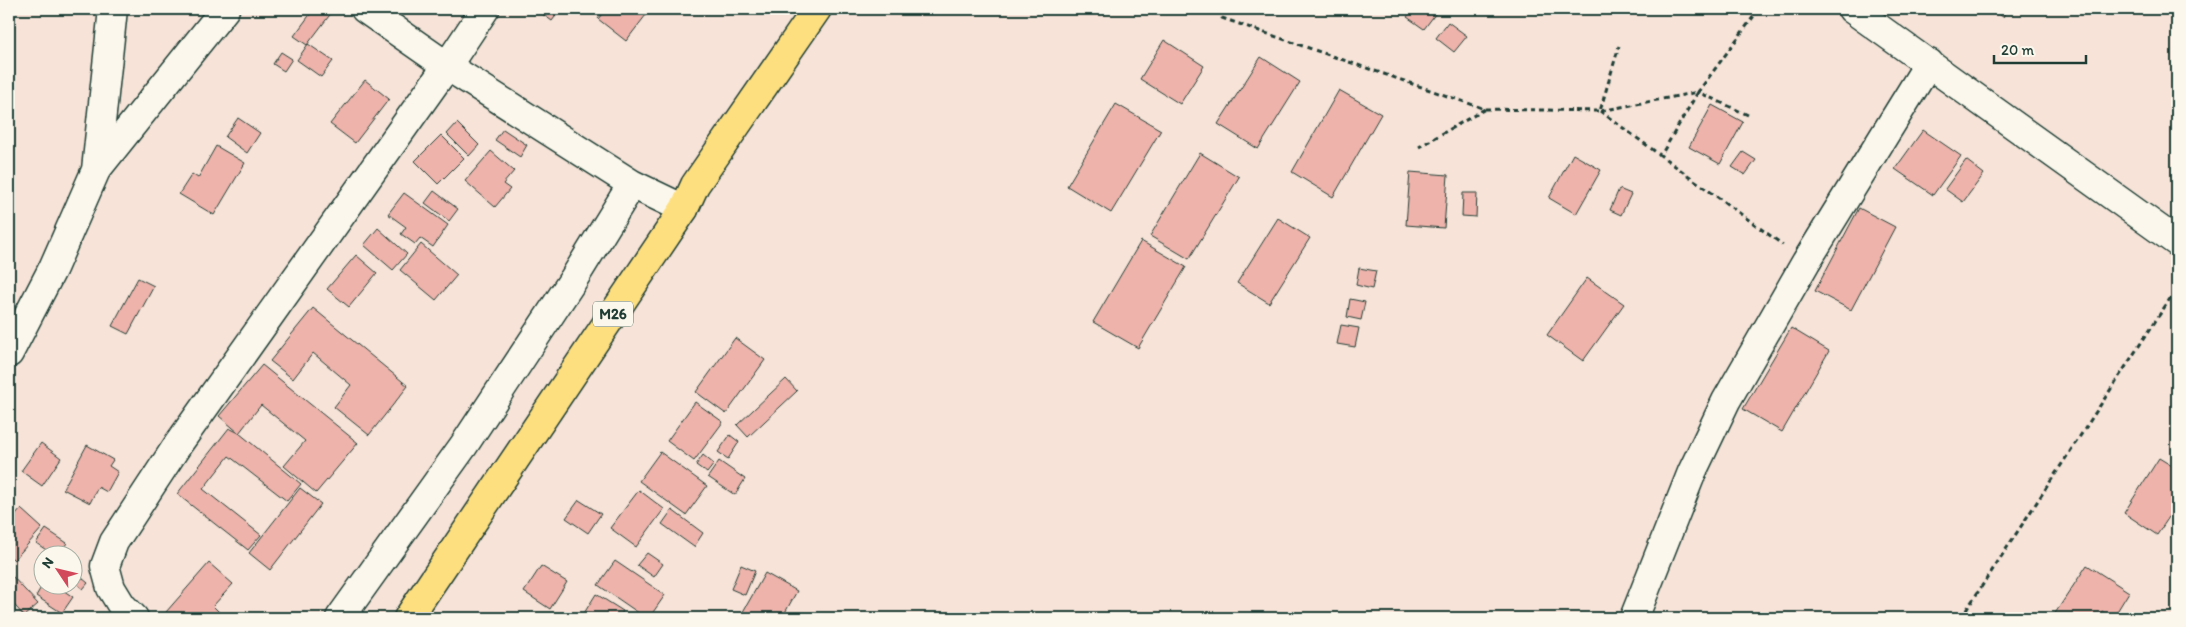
<svg xmlns="http://www.w3.org/2000/svg" width="2186" height="627" font-family="Itim,sans-serif">
<style>
.building{fill:#eeb3ab;stroke:#1f3d34}
.lines{fill:none;stroke-linecap:round;stroke-linejoin:round}
.minor-casing{stroke:#1f3d34;stroke-width:31}
.major-casing{stroke:#1f3d34;stroke-width:31}
.path{stroke:#1f3d34;stroke-width:3;stroke-dasharray:5 4;stroke-linecap:butt}
.minor{stroke:#fbf7ec;stroke-width:28}
.major{stroke:#fedf80;stroke-width:28}
.labels{text-anchor:middle;dominant-baseline:central;stroke-width:4;stroke-linejoin:round;paint-order:stroke}
.shield{fill:#fbf7ec;stroke:#61756b;stroke-width:1}
.shield-label{font-size:15px;font-weight:bold;fill:#1f3d34}
</style>
<rect width="100%" height="100%" fill="#f7e3d8"/>
<filter id="ink" filterUnits="userSpaceOnUse"><feTurbulence type="fractalNoise" baseFrequency=".02" numOctaves="2"/><feDisplacementMap in="SourceGraphic" scale="10" xChannelSelector="R" yChannelSelector="G"/><feConvolveMatrix kernelMatrix="1 2 1 2 8 2 1 2 1" color-interpolation-filters="sRGB"/></filter>
<g filter="url(#ink)">
<!-- building -->
<path class="building" d="M314,9H327L332,12L307,45L294,36Z
M539,9H561L552,21L538,11Z
M606,9H646L649,11L626,41L598,19Z
M1413,9H1430L1436,13L1424,29L1407,17Z
M1990,9H2007L2003,17Z
M1448,22L1467,36L1454,52L1436,38Z
M1164,40L1204,66L1180,104L1140,79Z
M308,44L333,61L321,77L297,60Z
M281,52L292,59L284,71L273,64Z
M1261,57L1300,82L1258,149L1218,124Z
M365,80L389,99L355,143L330,124Z
M1339,90L1381,114L1333,197L1292,172Z
M1116,104L1161,130L1111,213L1067,186Z
M1712,105L1743,122L1720,164L1689,147Z
M238,118L260,133L247,153L225,137Z
M457,123L479,145L469,156L447,134Z
M503,129L527,145L520,157L495,140Z
M1923,130L1961,156L1933,195L1895,169Z
M441,135L464,158L438,184L415,161Z
M216,146L245,163L214,215L179,194L192,174L198,178Z
M491,151L514,171L503,184L510,189L495,207L465,181Z
M1743,152L1756,160L1745,175L1732,167Z
M1200,153L1239,177L1189,259L1150,236Z
M1573,154L1601,170L1576,214L1549,198Z
M1966,160L1984,174L1963,202L1945,189Z
M1410,172L1448,175L1444,228L1406,225Z
M1619,189L1631,194L1621,215L1610,210Z
M434,191L458,209L449,221L425,203Z
M404,193L448,225L433,247L420,238L415,244L401,234L406,227L388,214Z
M1463,193H1477L1476,217L1462,216Z
M1859,208L1895,227L1851,310L1815,291Z
M1278,218L1310,238L1269,303L1237,283Z
M378,228L407,254L393,270L364,245Z
M1141,241L1186,267L1138,348L1093,322Z
M421,244L457,275L436,300L400,270Z
M356,255L377,273L349,307L327,289Z
M1359,268L1376,271L1372,289L1356,285Z
M138,278L154,286L128,334L112,326Z
M1587,278L1624,304L1583,361L1547,335Z
M1350,299L1365,302L1361,320L1347,317Z
M313,308L408,386L369,435L334,407L351,385L313,353L293,379L270,361Z
M1341,325L1359,328L1355,347L1337,344Z
M1791,328L1829,351L1782,432L1743,409Z
M735,338L765,360L726,414L696,392Z
M262,365L358,443L316,493L284,466L305,441L261,405L239,433L219,416Z
M786,379L797,391L748,437L737,425Z
M695,402L723,422L694,461L667,441Z
M229,428L239,433L301,484L287,501L229,456L203,489L261,535L248,550L177,494Z
M730,435L739,442L728,459L718,452Z
M41,443L61,458L42,486L21,471Z
M87,445L113,460L109,466L118,472L107,492L98,487L90,503L63,489Z
M660,452L707,486L686,515L639,481Z
M703,455L714,464L707,473L696,465Z
M2159,458L2177,469V505L2157,535L2124,513Z
M719,461L745,479L735,495L708,477Z
M300,488L321,504L270,570L249,553Z
M639,490L664,509L636,547L610,528Z
M579,500L601,514L588,533L566,518Z
M21,509L42,528L14,560L9,555V523Z
M672,510L703,533L694,547L662,524Z
M46,529L67,543L59,554H52L36,543Z
M647,553L663,564L654,577L637,565Z
M615,561L665,595L649,618H646L598,585Z
M209,563L233,584L213,606L220,613L215,618H173L166,612Z
M741,565L755,571L745,595L731,589Z
M2087,565L2129,592L2113,618L2102,611L2097,618H2052Z
M541,566L567,582L550,609L524,592Z
M76,573L88,583L83,589L72,580Z
M765,573L797,591L782,618H742L740,617Z
M11,575L38,604L24,616L9,599V576Z
M43,584H54L73,597L62,613L36,596Z
M596,594L623,611L619,618H581Z
M9,610L19,618H9Z"/>
<g class="lines">
<defs>
<path id="minor" d="M365,9L447,66L632,184L684,209
M1852,9L2177,242
M96,170L225,9
M9,353L53,268L96,170L113,9
M134,618L122,606L111,588L105,566L114,542L179,443L447,66L485,9
M340,618L464,445L573,280L632,184
M1634,618L1692,472L1726,401L1806,262L1929,63"/>
<path id="major" d="M408,618L684,209L695,185L817,9"/>
</defs>
<!-- minor casing -->
<use href="#minor" class="minor-casing"/>
<!-- major casing -->
<use href="#major" class="major-casing"/>
<!-- path -->
<path class="path" d="M1219,9L1222,18L1485,109L1419,147
M1485,109L1600,111L1619,46
M1600,111L1783,245
M1601,111L1698,92L1661,155
M1748,115L1698,92L1759,9
M2137,616L2142,618
M1961,618L2177,288"/>
<!-- minor -->
<use href="#minor" class="minor"/>
<!-- major -->
<use href="#major" class="major"/>
</g>
</g>
<g class="labels">
<!-- shield labels -->
<rect class="shield" x="593" y="301.5" width="40" height="25" rx="4"/>
<g class="shield-label">
<text x="613" y="314">M26</text>
</g>
</g>
<!-- margin -->
<rect width="2186" height="627" fill="none" stroke="#fbf7ec" stroke-width="30"/>
<rect x="15" y="15" width="2156" height="597" fill="none" stroke="#1f3d34" stroke-width="2" filter="url(#ink)"/>
<!-- north arrow -->
<g transform="translate(58 570) rotate(305)"><circle r="24" fill="#fbf7ec" stroke="#a3ada2"/>
<path d="M0-4L9 19L0 12L-9 19Z" fill="#d1495b"/>
<text y="-8" font-size="14" font-weight="bold" text-anchor="middle" fill="#1f3d34">N</text>
</g>
<!-- scale -->
<path d="M1994 55v8h92v-8" fill="none" stroke="#1f3d34" stroke-width="2.5"/>
<text x="2001" y="55" font-size="15" fill="#1f3d34" stroke="#fbf7ec" stroke-width="4" paint-order="stroke">20 m</text>
</svg>
